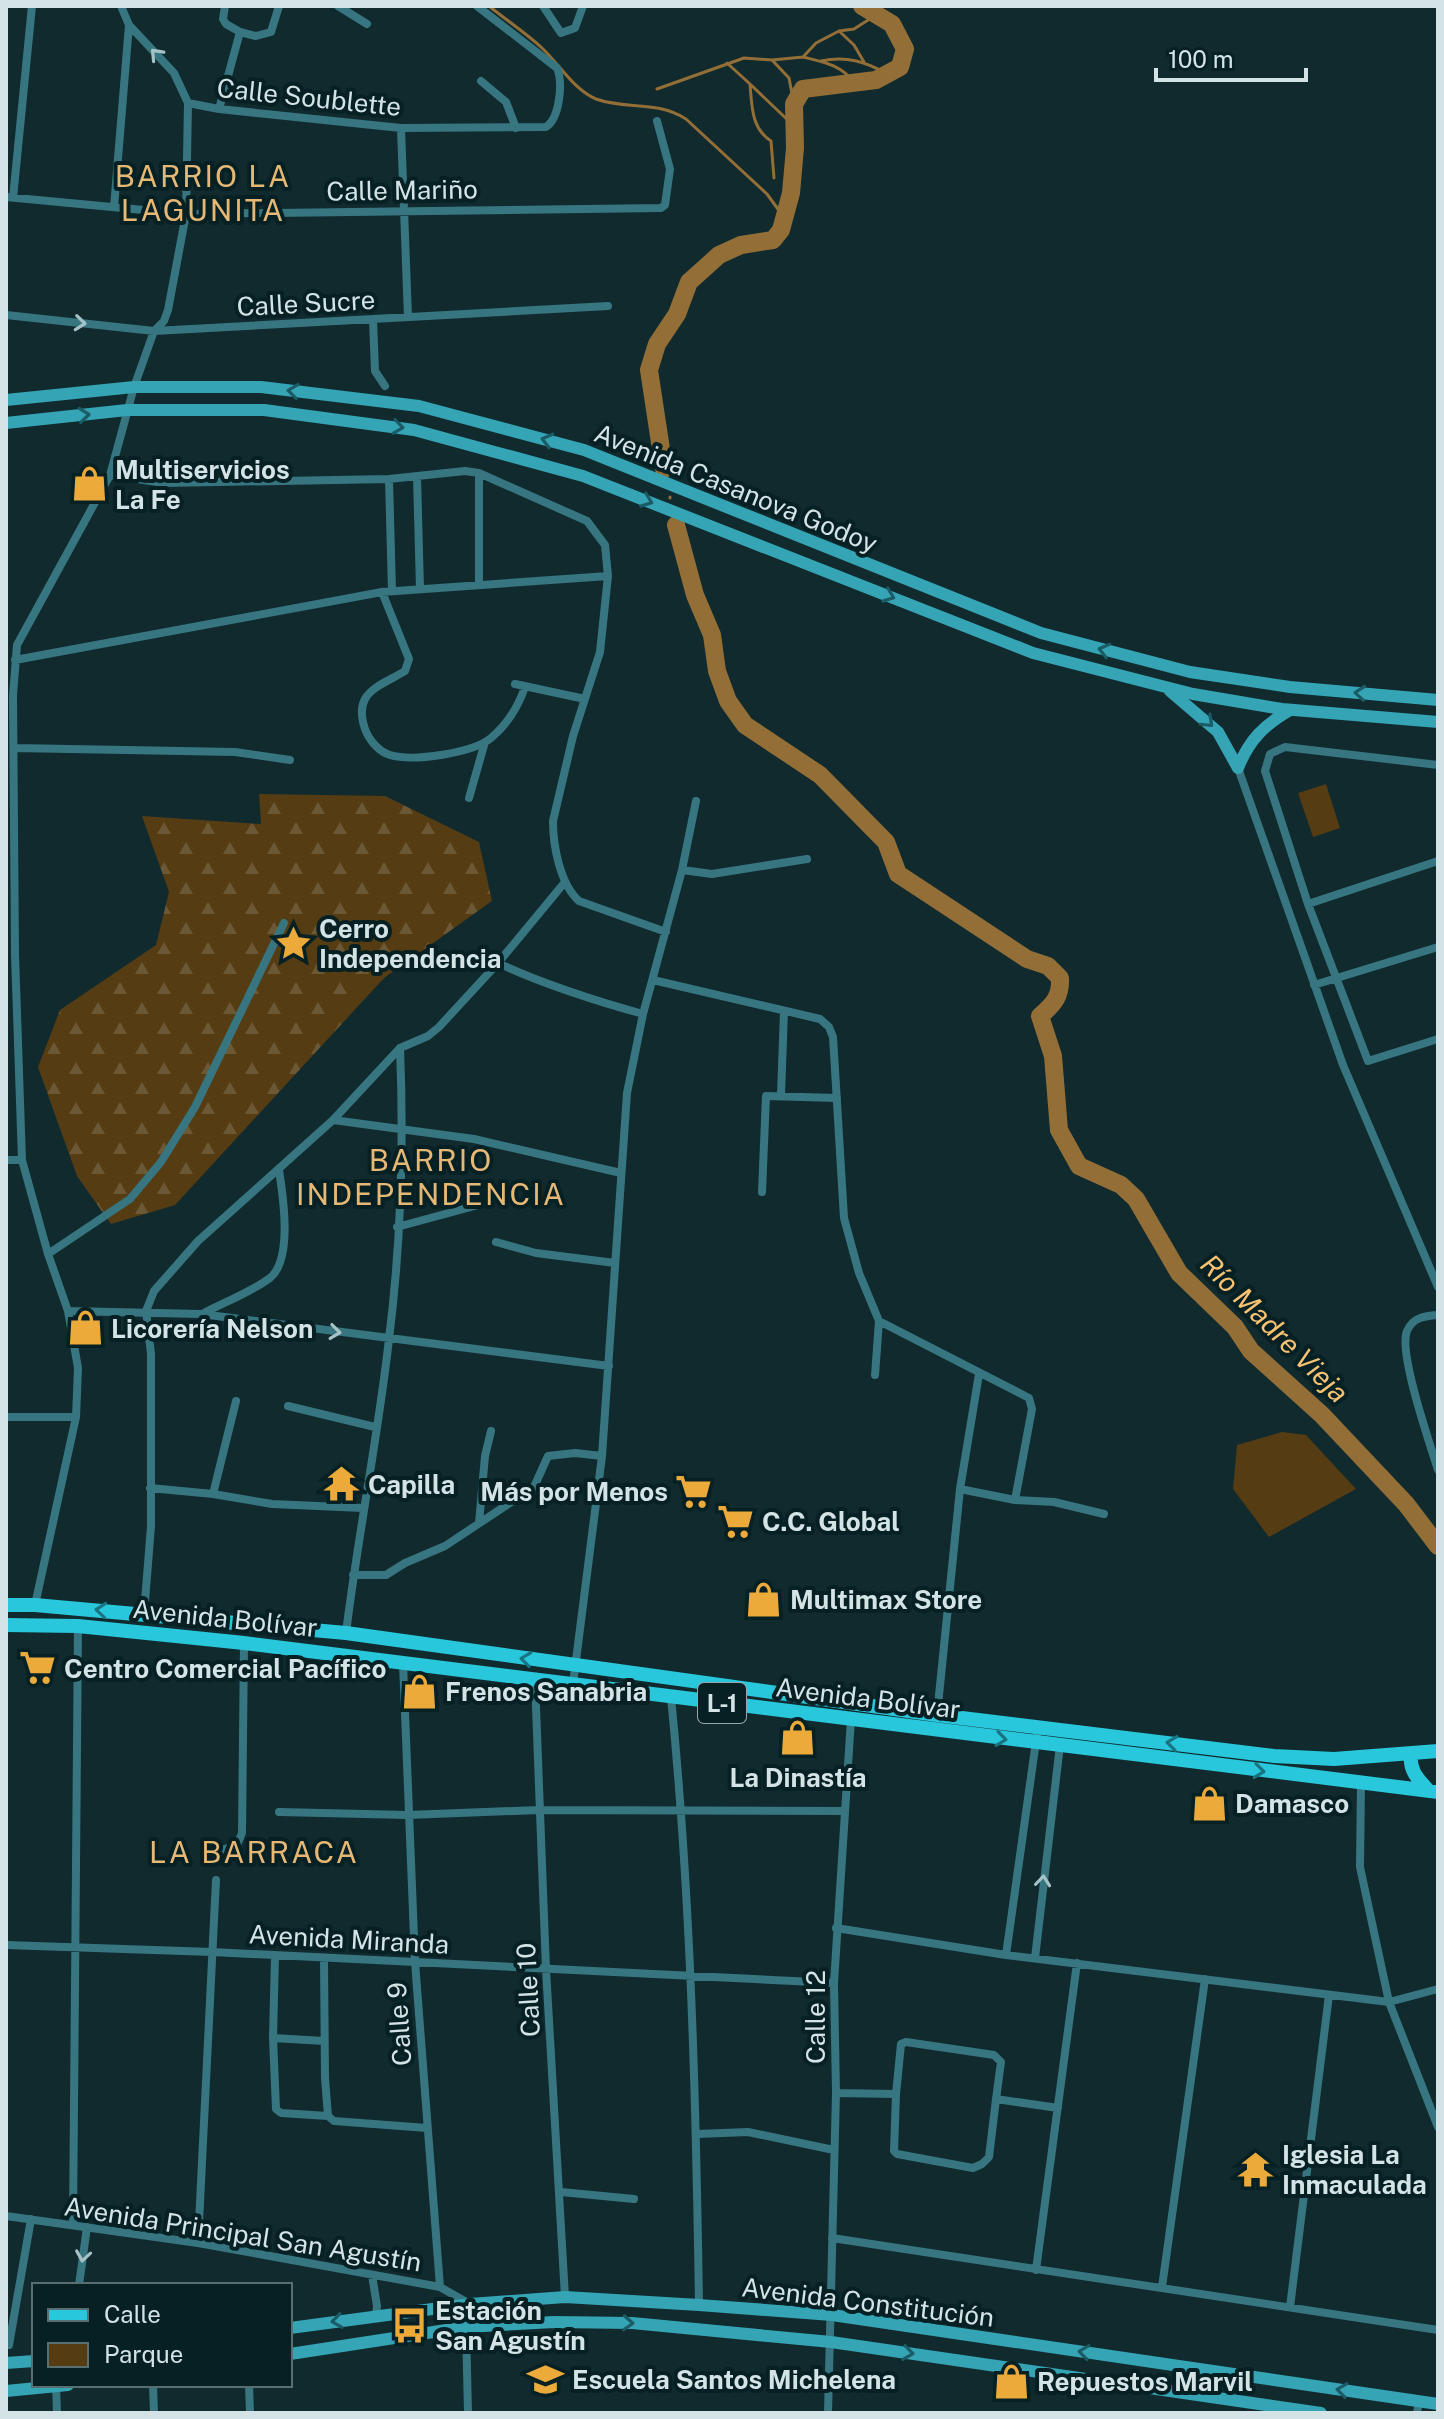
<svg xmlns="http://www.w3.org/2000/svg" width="1444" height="2419" font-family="'Public Sans',sans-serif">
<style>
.forest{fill:url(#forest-firs)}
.park{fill:#553c13}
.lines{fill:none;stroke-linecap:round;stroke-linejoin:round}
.stream{stroke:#936f37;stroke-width:3}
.river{stroke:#936f37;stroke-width:18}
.street{stroke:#377680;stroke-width:8}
.secondary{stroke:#35a4b4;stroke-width:12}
.primary{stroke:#29c7dc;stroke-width:14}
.oneway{stroke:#a5c2c7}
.oneway2{stroke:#1b5b65}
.oneway3{stroke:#187480}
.labels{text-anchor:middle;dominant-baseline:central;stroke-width:8;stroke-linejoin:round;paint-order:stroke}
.shield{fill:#062024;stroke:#96a8ab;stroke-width:2}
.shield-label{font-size:24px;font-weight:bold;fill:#d4e3e5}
.street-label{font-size:26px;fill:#d4e3e5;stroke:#062024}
.poi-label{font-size:26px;font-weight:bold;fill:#d4e3e5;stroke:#062024;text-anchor:start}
.water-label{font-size:28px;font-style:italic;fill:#f7c271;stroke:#062024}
.quarter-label{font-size:30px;letter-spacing:2px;fill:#e6b875;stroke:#062024}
</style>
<defs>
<pattern id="forest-firs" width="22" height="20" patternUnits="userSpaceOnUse" patternTransform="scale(2)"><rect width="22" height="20" fill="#553c13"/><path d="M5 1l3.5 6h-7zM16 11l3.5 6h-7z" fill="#6d5835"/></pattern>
</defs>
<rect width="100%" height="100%" fill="#102a2e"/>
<!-- forest -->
<path class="forest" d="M259,794L385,796L479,842L492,901L384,978L175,1205L111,1224L77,1176L38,1067L60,1010L156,945L169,892L142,816L261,824Z"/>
<!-- park -->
<path class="park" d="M1326,784L1340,828L1313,837L1298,793Z
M1282,1432L1306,1435L1356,1489L1269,1537L1233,1489L1237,1445Z"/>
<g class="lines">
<!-- stream -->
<path class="stream" d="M489,6C506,20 526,33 542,48C559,64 574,90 596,99C626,110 656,100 686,119L767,194L783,216
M839,31L854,45L864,62
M803,57C823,62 842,65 854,83
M772,60L789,78L794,104
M821,61C846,56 865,61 887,74
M727,63L750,84C752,106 751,128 771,141L774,178
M750,84L794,126
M657,89L744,58L772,60L803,57L816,43L839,31L854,29L876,15
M670,497V498"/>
<!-- river -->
<path class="river" d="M664,469L649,370L657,344L677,314L689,282L719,255L741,245L773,240L781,230L791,193L795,148L794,104L803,89L876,80L900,67L905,49L892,24L862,6
M676,525L695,595L712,635L717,671L728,701L745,725L820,775L886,842L898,874L1027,959L1048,966L1060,978C1061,996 1054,1004 1040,1016L1053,1056L1059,1130L1079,1166L1121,1185L1136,1199L1179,1273L1235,1327L1251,1351L1322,1415L1406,1504L1438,1546"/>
<!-- street -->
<path class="street" d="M225,6L223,19L226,24L240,32
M338,6L367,24
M543,6L561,33L575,28L583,6
M481,81L506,102L516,128
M188,103L219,109L401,128L546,127C560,118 563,82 557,68L477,6
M219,109L240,32L256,36L271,32L279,6
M401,128L408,317
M6,197L186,214L661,208L665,205L670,169L657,121
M13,198L32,6
M114,207L129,25
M6,315L154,331L608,306
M373,319L375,371L385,386
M479,473V585
M110,475L164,483L389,479L465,471L479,473L587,521L605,545L608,576L600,652L573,736L553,821C553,846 560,884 579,901L666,932
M417,476L420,589
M389,479L392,591
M382,592L409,659L405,671C393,679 372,686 365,699C360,708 362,720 365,729C369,740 379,752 390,755C413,762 473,753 491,738C508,724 518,707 525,687
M15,660L382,592L608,576
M515,684L585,699
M15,748L235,752L290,760
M1438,765L1285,747L1270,754L1265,771L1308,904L1368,1061L1438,1039
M1238,768L1343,1065L1438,1287
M469,798L485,742
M682,870L712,874L807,859
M1308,904L1438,861
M498,963C545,985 593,1000 643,1014
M653,980L820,1019L829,1027L833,1037L844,1218L859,1273L879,1321L875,1375
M1314,985L1438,947
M781,1095L784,1011
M333,1120L474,1139L621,1173
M6,1160H22
M762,1192L766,1096L837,1098
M397,1227L482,1204
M496,1242L536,1253L615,1263
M48,1254L130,1199L161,1162L195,1107L284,923
M68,1311L201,1314L609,1366
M204,1313C225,1302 251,1292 270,1278C293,1259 283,1196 279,1170
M1438,1315C1425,1316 1413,1317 1407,1331C1398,1352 1430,1444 1438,1470
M879,1321L1029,1398L1032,1409L1015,1500
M288,1406L375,1427
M6,1417H76
M150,1488L213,1494L272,1504L363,1508
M960,1489L1015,1500L1054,1502L1104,1514
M213,1494L236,1401
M479,1523L485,1456L491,1431
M353,1575H386L405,1563L445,1546L534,1487L548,1456L575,1453L602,1456
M35,1605L76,1417L78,1368L68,1311L48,1254L22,1160L15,955L13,695L17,645L110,475L134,387L154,331L164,321L168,310L186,214L188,103L174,73L129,25L121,6
M144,1614L151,1526V1354L146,1311L154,1291L198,1241L333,1120L400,1048L428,1036L439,1027L498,963L565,882
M346,1633C358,1535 378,1437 389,1339C401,1243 404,1145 400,1048
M403,1663L415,1962L440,2287
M535,1681L546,1969L565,2297
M573,1684L602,1456L627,1093L643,1014L682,870L696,801
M671,1697C691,1899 696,2102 699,2305
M937,1715L960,1489L979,1374
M1361,1783L1360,1867L1389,2002L1438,2127
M279,1812L408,1815L539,1810L844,1811
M215,1852L237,1845L242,1833L244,1643
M836,1928L1006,1955L1389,2002L1438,1989
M6,1945L212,1952L834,1983
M1006,1955L1038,1727
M275,1956L273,2038L276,2109L281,2113L328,2116
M1035,1958L1060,1745
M324,1959L325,2078L328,2116L334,2121L427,2128
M273,2038L324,2041
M836,2093L896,2094L894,2151L897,2154L973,2168L982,2164L989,2157L996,2099L1058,2108
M896,2094L901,2044L906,2042L994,2055L1001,2062L996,2099
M697,2134L748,2132L834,2150
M561,2192L634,2199
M6,2216L198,2243L440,2287L470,2304L466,2327L468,2413
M73,2225L78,1626
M832,2238L1438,2330
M198,2243L216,1880
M1036,2270L1077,1963
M372,2275L377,2306L376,2316
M79,2285L87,2227
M1162,2287L1205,1979
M1290,2307L1329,1995
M9,2345L31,2219
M56,2385L57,2413
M153,2385L154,2413
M249,2385L250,2413
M828,2413L836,2093L834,1983L851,1719
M1417,2413L1419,2401"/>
<!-- secondary -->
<path class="secondary" d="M6,400L134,387H261L419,406L584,450L1041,633L1190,672L1290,687L1438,700
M6,423L127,410H264L414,430L583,476L1033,653L1193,694L1282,709L1438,722
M1170,691L1218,732L1238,768
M1238,768C1249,740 1264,725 1290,710
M290,2328L470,2304L565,2297L699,2305L832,2315L1438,2404
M290,2354L466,2327L554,2322L632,2323L831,2342L1321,2413
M6,2363L34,2361
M6,2391L68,2385"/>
<!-- primary -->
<path class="primary" d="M6,1605H35L346,1633L937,1715L1274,1756L1334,1759L1438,1751
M6,1625L78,1626L244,1643L1438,1792
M1411,1754C1409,1771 1418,1779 1429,1791"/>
</g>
<!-- one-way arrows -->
<defs><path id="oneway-chevron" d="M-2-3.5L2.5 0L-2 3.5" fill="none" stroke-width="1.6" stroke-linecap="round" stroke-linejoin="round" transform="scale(2)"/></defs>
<g class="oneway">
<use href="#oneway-chevron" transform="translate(156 54) rotate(-133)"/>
<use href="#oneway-chevron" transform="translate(80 323) rotate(6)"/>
<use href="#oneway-chevron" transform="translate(335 1332) rotate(7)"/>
<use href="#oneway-chevron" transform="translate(1043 1881) rotate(-84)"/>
<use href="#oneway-chevron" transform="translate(83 2256) rotate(99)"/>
</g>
<g class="oneway2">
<use href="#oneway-chevron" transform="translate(293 391) rotate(-173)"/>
<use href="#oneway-chevron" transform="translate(84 415) rotate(-6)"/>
<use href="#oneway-chevron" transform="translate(398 427) rotate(8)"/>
<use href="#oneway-chevron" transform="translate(547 440) rotate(-165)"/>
<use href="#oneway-chevron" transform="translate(647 501) rotate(21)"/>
<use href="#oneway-chevron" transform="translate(889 596) rotate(21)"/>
<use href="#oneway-chevron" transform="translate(1104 650) rotate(-166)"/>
<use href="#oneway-chevron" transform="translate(1360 693) rotate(-175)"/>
<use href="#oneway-chevron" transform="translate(1208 722) rotate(44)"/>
<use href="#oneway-chevron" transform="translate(337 2321) rotate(172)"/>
<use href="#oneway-chevron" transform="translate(628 2323) rotate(3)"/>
<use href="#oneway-chevron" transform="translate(1084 2352) rotate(-172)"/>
<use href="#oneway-chevron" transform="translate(908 2353) rotate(8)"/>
<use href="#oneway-chevron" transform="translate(1342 2390) rotate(-172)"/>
</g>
<g class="oneway3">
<use href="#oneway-chevron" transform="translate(101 1610) rotate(-175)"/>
<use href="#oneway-chevron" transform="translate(526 1659) rotate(-172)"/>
<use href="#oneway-chevron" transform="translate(1001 1739) rotate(8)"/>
<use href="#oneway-chevron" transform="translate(1172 1743) rotate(-173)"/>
<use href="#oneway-chevron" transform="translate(1259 1771) rotate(7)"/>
</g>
<!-- icons -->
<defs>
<symbol id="shop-bare" viewBox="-9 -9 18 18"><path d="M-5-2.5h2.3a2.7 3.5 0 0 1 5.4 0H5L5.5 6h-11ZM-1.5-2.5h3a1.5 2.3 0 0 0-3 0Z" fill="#ebaa39" stroke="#062024" stroke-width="2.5" paint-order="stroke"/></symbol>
<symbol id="sight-bare" viewBox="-9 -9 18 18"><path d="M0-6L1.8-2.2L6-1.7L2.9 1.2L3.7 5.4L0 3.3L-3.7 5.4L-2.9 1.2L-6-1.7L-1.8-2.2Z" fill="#ebaa39" stroke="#062024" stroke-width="2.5" paint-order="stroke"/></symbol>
<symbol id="temple-bare" viewBox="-9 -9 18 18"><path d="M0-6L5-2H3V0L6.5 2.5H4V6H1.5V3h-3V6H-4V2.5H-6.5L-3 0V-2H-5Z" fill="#ebaa39" stroke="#062024" stroke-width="2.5" paint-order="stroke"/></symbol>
<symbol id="supermarket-bare" viewBox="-9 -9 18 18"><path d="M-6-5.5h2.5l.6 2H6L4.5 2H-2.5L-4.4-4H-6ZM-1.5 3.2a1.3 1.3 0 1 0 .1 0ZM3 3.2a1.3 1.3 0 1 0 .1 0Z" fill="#ebaa39" stroke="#062024" stroke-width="2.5" paint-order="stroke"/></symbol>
<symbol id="bus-bare" viewBox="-9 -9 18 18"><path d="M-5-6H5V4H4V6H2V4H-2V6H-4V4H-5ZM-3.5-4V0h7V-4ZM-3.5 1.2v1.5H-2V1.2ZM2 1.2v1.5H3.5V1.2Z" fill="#ebaa39" stroke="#062024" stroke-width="2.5" paint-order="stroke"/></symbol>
<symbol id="school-bare" viewBox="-9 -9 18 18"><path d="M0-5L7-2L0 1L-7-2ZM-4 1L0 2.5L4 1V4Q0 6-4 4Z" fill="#ebaa39" stroke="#062024" stroke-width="2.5" paint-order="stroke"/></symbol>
</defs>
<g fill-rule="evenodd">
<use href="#shop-bare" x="64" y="458" width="51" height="51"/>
<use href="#sight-bare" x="268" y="918" width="51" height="51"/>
<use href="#shop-bare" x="60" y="1302" width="51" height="51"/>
<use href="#temple-bare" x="316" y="1458" width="51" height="51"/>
<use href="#supermarket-bare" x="668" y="1466" width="51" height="51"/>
<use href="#supermarket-bare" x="710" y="1496" width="51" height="51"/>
<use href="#shop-bare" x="738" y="1574" width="51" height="51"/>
<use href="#supermarket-bare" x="12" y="1642" width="51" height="51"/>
<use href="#shop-bare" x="394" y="1666" width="51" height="51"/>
<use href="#shop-bare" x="772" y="1712" width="51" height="51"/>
<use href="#shop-bare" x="1184" y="1778" width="51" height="51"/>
<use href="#temple-bare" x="1230" y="2144" width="51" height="51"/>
<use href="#bus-bare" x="384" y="2300" width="51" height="51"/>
<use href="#school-bare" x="520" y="2354" width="51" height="51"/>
<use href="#shop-bare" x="986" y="2356" width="51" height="51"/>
</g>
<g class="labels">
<!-- shield labels -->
<rect class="shield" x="698" y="1683" width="48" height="40" rx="6"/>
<g class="shield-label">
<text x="722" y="1703">L-1</text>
</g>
<!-- street labels -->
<g class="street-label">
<text transform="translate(309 97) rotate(6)">Calle Soublette</text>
<text transform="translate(402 190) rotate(-1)">Calle Mariño</text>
<text transform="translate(306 303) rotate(-3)">Calle Sucre</text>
<text transform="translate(736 488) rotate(22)">Avenida Casanova Godoy</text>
<text transform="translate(225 1618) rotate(6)">Avenida Bolívar</text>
<text transform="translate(868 1698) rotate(7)">Avenida Bolívar</text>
<text transform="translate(349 1939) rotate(3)">Avenida Miranda</text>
<text transform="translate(528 1990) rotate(-93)">Calle 10</text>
<text transform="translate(815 2017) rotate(-90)">Calle 12</text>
<text transform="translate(399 2024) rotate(-94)">Calle 9</text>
<text transform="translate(243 2234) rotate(9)">Avenida Principal San Agustín</text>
<text transform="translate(868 2302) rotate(7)">Avenida Constitución</text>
</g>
<!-- poi labels -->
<g class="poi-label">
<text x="115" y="469">Multiservicios<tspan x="115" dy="30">La Fe</tspan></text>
<text x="319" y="928">Cerro<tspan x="319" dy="30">Independencia</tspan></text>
<text x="111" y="1328">Licorería Nelson</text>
<text x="368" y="1484">Capilla</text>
<text x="668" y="1491" text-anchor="end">Más por Menos</text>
<text x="762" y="1521">C.C. Global</text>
<text x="790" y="1599">Multimax Store</text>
<text x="64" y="1668">Centro Comercial Pacífico</text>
<text x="445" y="1691">Frenos Sanabria</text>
<text x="798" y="1777" text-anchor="middle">La Dinastía</text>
<text x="1235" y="1803">Damasco</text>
<text x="1282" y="2154">Iglesia La<tspan x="1282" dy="30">Inmaculada</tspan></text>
<text x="435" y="2310">Estación<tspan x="435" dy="30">San Agustín</tspan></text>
<text x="572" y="2379">Escuela Santos Michelena</text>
<text x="1037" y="2381">Repuestos Marvil</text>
</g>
<!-- water labels -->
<g class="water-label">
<text transform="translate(1275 1328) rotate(45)">Río Madre Vieja</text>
</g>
<!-- quarter labels -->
<g class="quarter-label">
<text x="203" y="176">BARRIO LA<tspan x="203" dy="34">LAGUNITA</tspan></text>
<text x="431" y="1160">BARRIO<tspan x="431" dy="34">INDEPENDENCIA</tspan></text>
<text x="254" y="1852">LA BARRACA</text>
</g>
</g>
<!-- border -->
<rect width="1444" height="2419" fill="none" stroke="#d4e3e5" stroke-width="16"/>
<!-- legend -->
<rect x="32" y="2283" width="260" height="104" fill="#062024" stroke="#586e71" stroke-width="2"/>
<rect x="48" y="2309" width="40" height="12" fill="#29c7dc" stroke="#586e71" stroke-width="2"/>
<text x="104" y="2323" font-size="24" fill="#d4e3e5">Calle</text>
<rect x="48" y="2343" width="40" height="24" fill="#553c13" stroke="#586e71" stroke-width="2"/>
<text x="104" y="2363" font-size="24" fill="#d4e3e5">Parque</text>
<!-- scale -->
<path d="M1156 68v12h150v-12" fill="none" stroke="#d4e3e5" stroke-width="4"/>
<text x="1168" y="68" font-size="24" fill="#d4e3e5" stroke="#062024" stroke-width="6" paint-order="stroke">100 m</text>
</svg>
